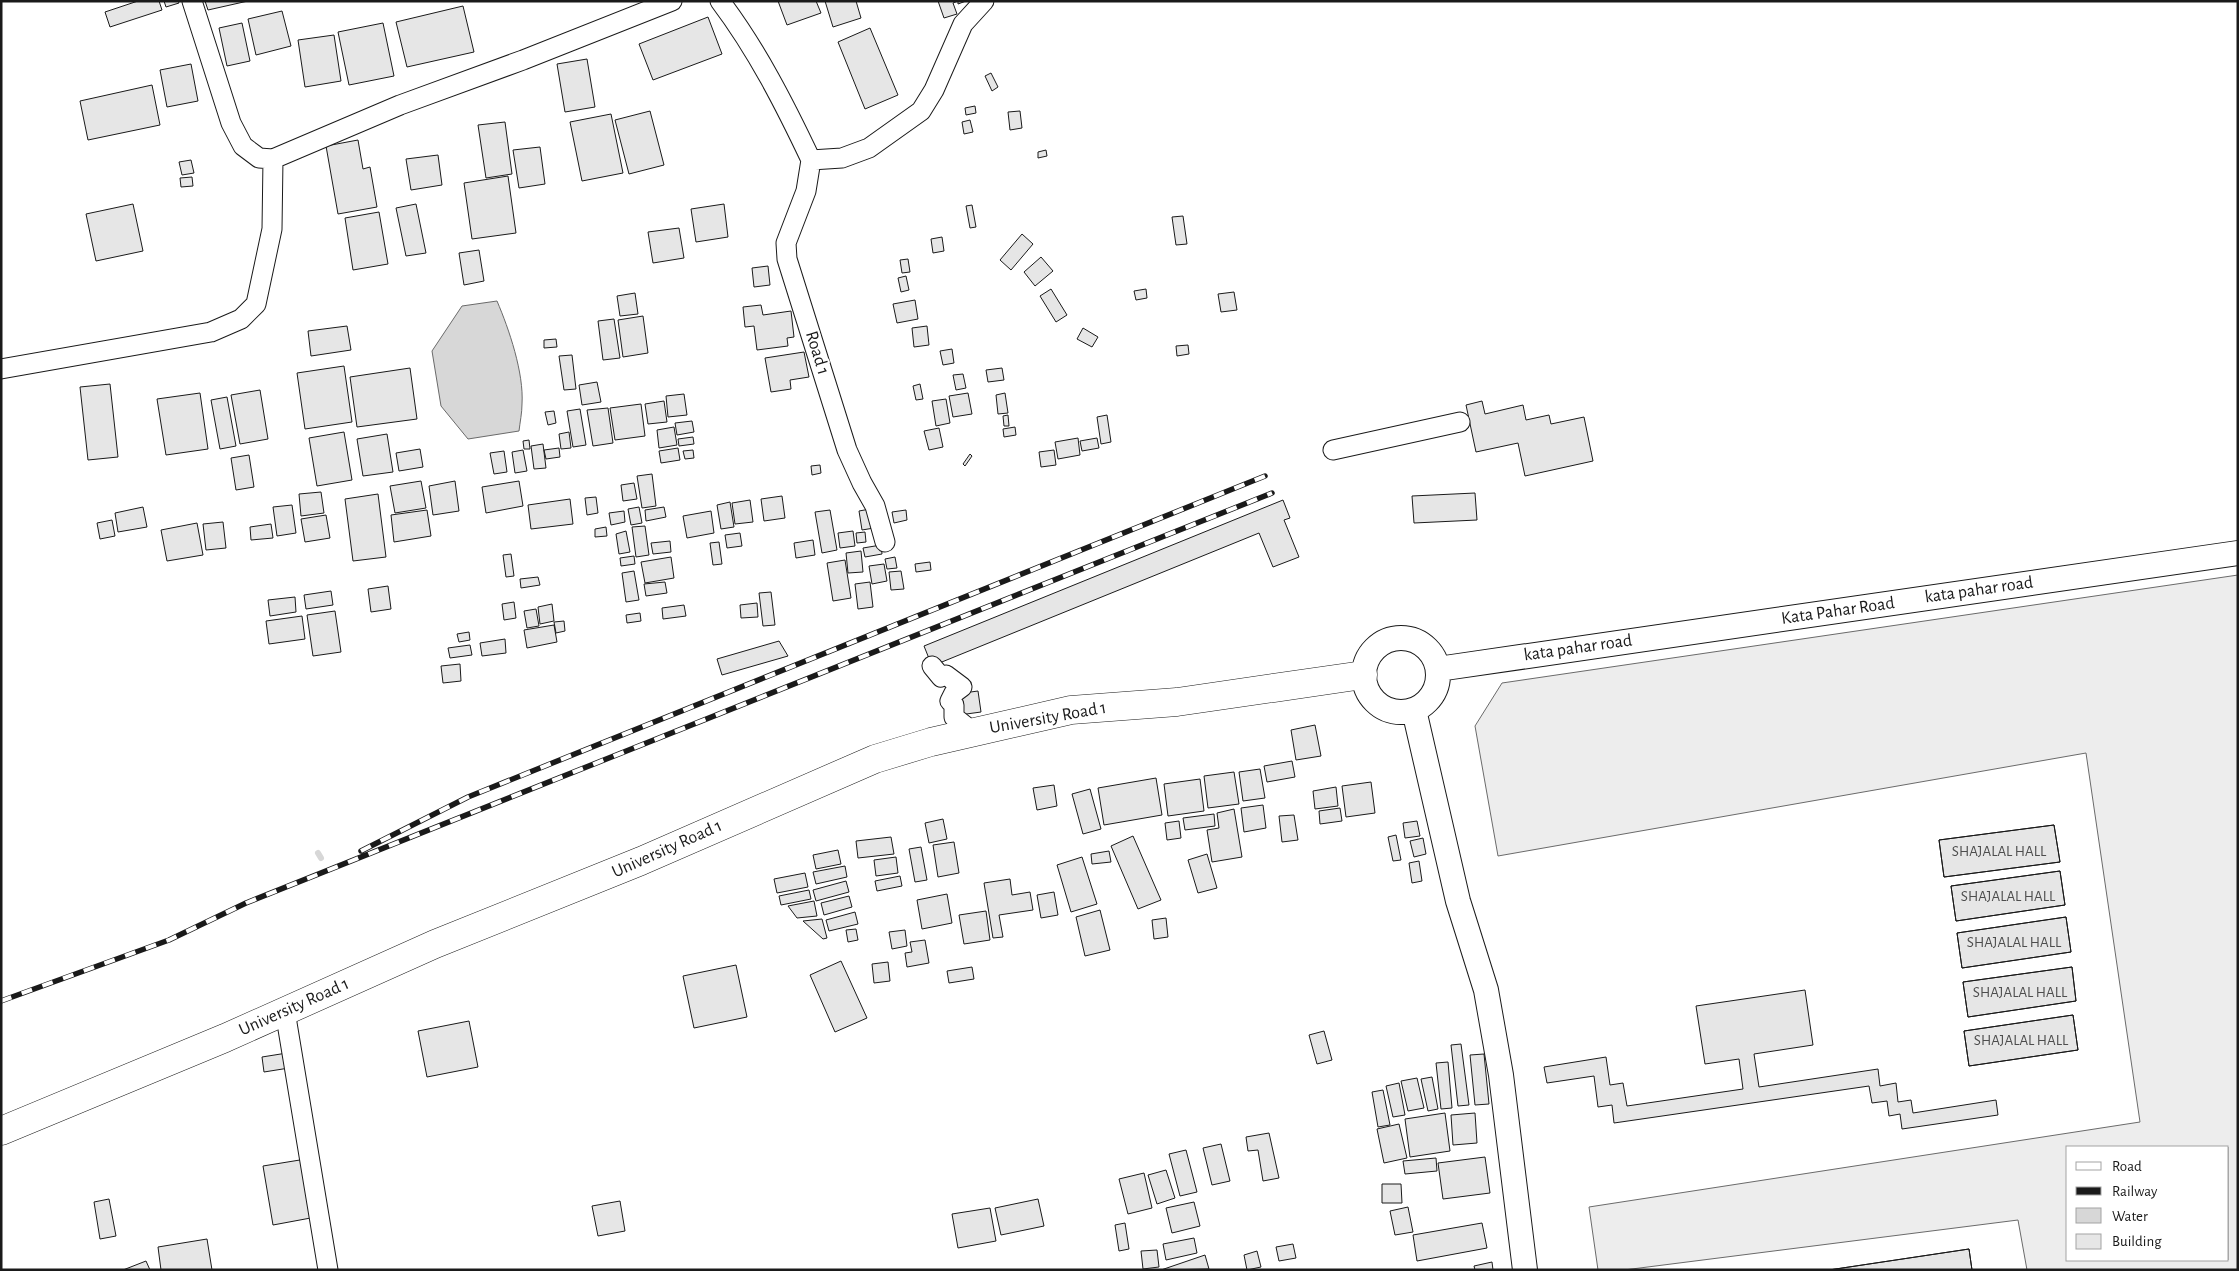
<svg xmlns="http://www.w3.org/2000/svg" width="2239" height="1271" font-family="'Alegreya Sans',sans-serif">
<style>
.built{fill:#ededed;stroke:#6a6a6a;fill-rule:evenodd}
.water{fill:#d7d7d7;stroke:#6a6a6a}
.lines{fill:none;stroke-linecap:round;stroke-linejoin:round}
.stream{stroke:#d7d7d7;stroke-width:6}
.building{fill:#e6e6e6;stroke:#1a1a1a}
.minor-casing{stroke:#1a1a1a;stroke-width:21}
.tertiary-casing{stroke:#1a1a1a;stroke-width:26}
.secondary-casing{stroke:#1a1a1a;stroke-width:29}
.minor{stroke:#fff;stroke-width:19}
.tertiary{stroke:#fff;stroke-width:24}
.secondary{stroke:#fff;stroke-width:28}
.rail-casing{stroke:#1a1a1a;stroke-width:5.5}
.rail{stroke:#fff;stroke-width:4;stroke-dasharray:11;stroke-linecap:butt}
.labels{text-anchor:middle;dominant-baseline:central;stroke-width:4;stroke-linejoin:round;paint-order:stroke}
.number-label{font-size:15px;fill:#4d4d4d}
.street-label{font-size:18px;fill:#1a1a1a;stroke:#fff}
</style>
<rect width="100%" height="100%" fill="#fff"/>
<!-- built -->
<path class="built" d="M2238,575V1270H2027L2018,1220L1624,1270H1598L1589,1207L2140,1122L2086,753L1498,856L1475,726L1502,683ZM2068,1147H2228V1260H2068Z"/>
<!-- water -->
<path class="water" d="M497,301C509,329 524,373 522,404C522,413 520,422 519,431L468,439L441,406L432,351L462,306Z"/>
<g class="lines">
<!-- stream -->
<path class="stream" d="M318,853L321,858"/>
</g>
<!-- building -->
<path class="building" d="M138,1H159L162,10L110,27L105,12Z
M164,1H178L179,3L166,7Z
M205,1H248L208,10Z
M778,1H816L821,13L787,25Z
M825,1H856L861,18L833,27Z
M938,1H966L958,4V1L953,3L957,14L944,18Z
M463,6L474,52L407,67L396,22Z
M282,11L291,46L256,55L248,19Z
M708,17L722,54L653,80L639,44Z
M242,23L250,61L227,66L219,28Z
M383,23L394,76L349,85L338,32Z
M870,28L898,95L865,109L838,42Z
M334,35L341,81L305,87L298,40Z
M587,59L595,107L565,112L557,64Z
M191,64L198,101L167,107L160,70Z
M991,73L998,87L992,91L985,76Z
M152,85L160,125L88,140L80,101Z
M975,106L976,113L966,115L965,108Z
M650,111L664,165L629,174L615,120Z
M1020,111L1022,128L1010,130L1008,112Z
M611,114L623,173L582,181L570,122Z
M970,120L973,132L964,134L962,122Z
M505,122L512,174L486,178L478,125Z
M358,140L363,169L370,167L377,207L338,214L326,146Z
M540,147L545,184L519,188L513,150Z
M1046,150L1047,156L1038,158V152Z
M438,155L442,185L411,190L406,159Z
M191,160L194,173L182,175L179,162Z
M508,176L516,233L472,239L464,183Z
M192,177L193,186L181,187L180,178Z
M133,204L143,251L96,261L86,214Z
M416,204L426,253L406,256L396,208Z
M724,204L728,237L696,242L691,209Z
M972,205L976,227L970,228L966,206Z
M379,212L388,264L353,270L345,218Z
M1183,216L1187,244L1176,245L1172,217Z
M679,228L684,258L653,263L648,232Z
M1022,234L1033,244L1011,270L1000,260Z
M942,237L944,251L933,253L931,239Z
M479,250L484,281L464,285L459,253Z
M1041,257L1053,271L1035,286L1024,272Z
M908,259L910,272L902,273L900,260Z
M768,266L770,285L754,287L752,268Z
M906,276L909,290L901,292L898,278Z
M1051,289L1067,315L1056,322L1040,296Z
M1146,289L1147,298L1136,300L1134,291Z
M1234,292L1237,310L1221,312L1218,294Z
M635,293L638,314L620,316L617,296Z
M915,300L918,319L897,323L893,304Z
M761,305L763,315L791,311L794,337L787,338L788,346L757,350L754,326L745,327L743,307Z
M643,316L648,353L623,357L618,320Z
M614,319L620,358L603,360L598,321Z
M347,326L351,350L311,356L308,331Z
M927,326L929,345L914,347L912,328Z
M1083,328L1098,337L1092,347L1077,339Z
M556,339L557,347L544,348V340Z
M1188,345L1189,354L1177,356L1176,346Z
M952,349L954,363L943,365L940,351Z
M804,352L809,377L790,380L791,389L771,392L765,358Z
M572,355L576,389L564,390L559,356Z
M344,366L352,422L305,429L297,373Z
M410,368L417,419L357,427L350,377Z
M1002,368L1004,380L988,382L986,370Z
M963,374L966,388L956,390L953,375Z
M597,382L601,402L582,405L579,385Z
M110,384L118,457L88,460L80,387Z
M920,384L923,399L916,400L913,386Z
M260,390L268,439L240,444L231,395Z
M200,393L208,449L166,455L157,399Z
M968,393L972,414L953,417L949,396Z
M1005,393L1008,413L998,414L996,395Z
M684,394L687,415L668,417L666,396Z
M227,397L236,446L220,449L211,400Z
M946,399L950,423L936,426L932,401Z
M664,401L667,422L648,424L645,404Z
M1482,401L1485,414L1523,405L1526,420L1549,415L1551,424L1584,417L1593,461L1525,476L1518,443L1476,452L1466,405Z
M641,404L645,436L615,440L610,408Z
M608,408L613,443L593,446L587,410Z
M580,409L586,445L573,447L567,411Z
M554,411L556,423L548,425L545,412Z
M1008,415L1009,426H1004L1003,416Z
M1107,415L1111,442L1101,444L1097,417Z
M692,421L694,432L677,435L675,423Z
M674,427L677,445L659,448L657,430Z
M1015,427L1016,435L1004,437L1003,429Z
M939,428L943,447L929,450L924,431Z
M344,432L352,480L317,486L309,438Z
M569,432L571,448L561,449L559,434Z
M387,434L393,472L363,476L357,439Z
M693,437L694,444L679,446L678,439Z
M1078,438L1080,455L1058,459L1055,442Z
M1097,438L1099,448L1082,451L1080,441Z
M529,440L530,449H524L523,441Z
M543,444L546,468L534,469L531,446Z
M559,448L560,457L546,459L544,450Z
M678,448L680,460L661,463L659,451Z
M420,449L423,467L399,471L396,453Z
M523,450L527,471L515,473L512,452Z
M693,450L694,458L685,459L683,451Z
M1054,450L1056,465L1041,467L1039,452Z
M504,451L507,472L494,474L490,453Z
M970,454L972,456L965,466L963,464Z
M249,455L254,487L236,490L231,458Z
M820,465L821,473L812,475L811,466Z
M652,474L656,506L642,508L637,476Z
M421,481L426,508L395,513L390,486Z
M455,481L459,511L433,515L429,486Z
M519,481L523,506L486,513L482,487Z
M634,483L637,499L623,501L621,485Z
M321,492L324,513L301,516L299,494Z
M1475,493L1477,520L1414,523L1412,496Z
M378,494L386,557L353,561L345,499Z
M782,496L785,518L764,521L761,499Z
M596,497L598,513L587,515L585,498Z
M570,499L573,524L531,529L528,505Z
M750,500L753,522L735,524L732,503Z
M1283,500L1290,518L1284,520L1299,557L1273,567L1259,533L932,666L924,646Z
M730,502L734,527L721,529L717,505Z
M292,505L296,533L277,536L273,507Z
M143,507L147,527L118,532L115,513Z
M639,507L642,523L631,525L628,509Z
M664,507L666,517L646,521L645,510Z
M870,509L874,528L862,530L859,511Z
M427,510L431,536L394,542L391,515Z
M830,510L837,550L822,553L815,512Z
M906,510L907,520L894,523L892,512Z
M624,511L625,522L611,525L609,513Z
M711,511L714,533L687,538L683,516Z
M326,515L330,538L305,542L301,519Z
M112,520L115,536L100,539L97,523Z
M223,522L226,548L206,550L203,524Z
M197,523L203,555L167,561L161,530Z
M271,524L273,538L251,540L250,527Z
M645,526L649,555L636,557L632,527Z
M606,527L607,536L595,537V529Z
M626,531L630,552L619,554L616,534Z
M853,531L855,546L840,548L838,533Z
M865,532L866,542L857,543L856,533Z
M740,533L742,546L727,548L725,535Z
M813,540L815,555L796,558L794,543Z
M670,541L671,552L653,554L651,543Z
M719,542L722,564L713,565L710,543Z
M881,545L882,554L865,557L863,548Z
M861,551L863,572L848,573L846,553Z
M511,554L514,576L506,577L503,555Z
M634,556L635,564L621,566L620,558Z
M671,557L674,578L645,583L641,562Z
M895,557L897,568L887,569L885,559Z
M845,560L851,598L833,601L827,563Z
M930,562L931,570L916,572L915,564Z
M884,564L887,581L872,584L869,566Z
M634,571L639,600L626,602L622,573Z
M901,571L904,589L891,590L889,572Z
M538,577L540,585L521,588L520,579Z
M665,582L667,593L646,596L644,584Z
M870,582L873,607L858,609L855,584Z
M388,586L391,609L371,612L368,589Z
M331,591L333,605L306,609L304,595Z
M771,592L775,625L763,626L759,593Z
M295,597L296,612L270,616L268,600Z
M514,602L516,618L504,620L502,604Z
M757,603L758,617L741,618L740,605Z
M552,604L554,621L540,624L538,607Z
M684,605L686,616L663,619L662,608Z
M536,609L539,626L527,628L524,611Z
M335,611L341,652L313,656L307,615Z
M640,613L641,621L627,623L626,615Z
M302,616L305,639L269,644L266,621Z
M564,621L565,631L556,633L554,622Z
M554,625L557,642L527,648L524,630Z
M469,632L470,640L459,642L457,634Z
M505,639L506,653L482,656L480,643Z
M779,641L788,656L722,675L717,659Z
M470,645L472,655L450,658L448,648Z
M460,664L461,681L443,683L441,666Z
M978,691L981,712L959,715L956,694Z
M1315,725L1321,756L1296,760L1291,730Z
M1292,761L1295,777L1267,782L1264,766Z
M1260,769L1265,798L1243,801L1239,772Z
M1234,772L1239,804L1208,808L1204,776Z
M1156,778L1162,815L1104,825L1098,788Z
M1200,779L1204,811L1168,816L1164,784Z
M1371,782L1375,813L1346,817L1342,786Z
M1054,785L1057,806L1037,810L1033,788Z
M1336,787L1338,806L1315,809L1313,791Z
M1090,789L1101,829L1083,834L1072,794Z
M1263,805L1266,828L1244,832L1241,808Z
M1340,808L1342,821L1320,824L1319,811Z
M1234,809L1242,857L1212,862L1207,830L1219,828L1217,813Z
M1214,814L1215,826L1185,830L1183,818Z
M1294,815L1298,840L1282,842L1279,816Z
M943,819L947,839L929,843L925,823Z
M1179,821L1181,838L1167,840L1165,823Z
M1417,821L1420,836L1405,838L1403,823Z
M2054,825L2060,862L1944,877L1939,840Z
M2054,825L2060,862L1944,877L1939,840Z
M1396,835L1401,860L1393,861L1388,837Z
M1133,836L1161,900L1138,909L1111,846Z
M891,837L894,854L858,858L856,841Z
M1423,838L1426,854L1414,857L1410,841Z
M954,842L959,873L938,877L933,845Z
M921,847L927,880L915,882L909,849Z
M838,850L841,864L816,869L813,855Z
M1109,851L1111,862L1092,864L1091,854Z
M1207,854L1217,888L1198,893L1188,860Z
M896,857L898,873L876,876L874,860Z
M1082,857L1097,904L1071,912L1057,865Z
M1419,861L1422,881L1412,883L1409,863Z
M845,866L847,877L816,884L813,872Z
M2060,871L2065,905L1956,921L1951,886Z
M2060,871L2065,905L1956,921L1951,886Z
M805,873L808,887L777,893L774,879Z
M900,876L902,886L877,891L875,881Z
M1010,879L1012,895L1030,892L1033,910L999,915L1003,937L993,938L984,883Z
M846,881L849,892L816,901L813,890Z
M809,890L811,899L781,905L779,896Z
M1054,892L1058,915L1041,918L1037,895Z
M947,894L952,923L922,929L917,900Z
M849,896L852,907L824,915L821,903Z
M814,901L817,916L797,918L788,906Z
M1100,910L1110,950L1085,956L1076,917Z
M986,911L990,940L964,944L959,915Z
M855,912L858,924L829,931L826,920Z
M2066,917L2071,952L1962,968L1957,933Z
M2066,917L2071,952L1962,968L1957,933Z
M1166,918L1168,937L1154,939L1152,920Z
M822,919L827,938L823,939L803,921Z
M856,929L858,940L848,942L846,930Z
M905,930L907,946L892,949L889,932Z
M925,940L929,963L907,967L905,953L912,952L910,942Z
M841,961L867,1018L835,1032L810,975Z
M888,962L890,981L874,983L872,964Z
M736,965L747,1017L694,1028L683,976Z
M972,967L974,979L949,983L947,971Z
M2072,967L2076,1001L1968,1017L1963,982Z
M2072,967L2076,1001L1968,1017L1963,982Z
M1805,990L1813,1045L1754,1054L1759,1087L1878,1069L1880,1086L1896,1083L1898,1102L1911,1100L1913,1113L1996,1100L1998,1115L1902,1129L1900,1114L1889,1116L1887,1101L1872,1103L1869,1086L1614,1123L1612,1105L1598,1107L1594,1076L1547,1083L1544,1067L1606,1057L1610,1085L1623,1083L1627,1106L1743,1089L1739,1059L1705,1064L1696,1006Z
M2073,1015L2078,1050L1969,1066L1964,1031Z
M2073,1015L2078,1050L1969,1066L1964,1031Z
M469,1021L478,1067L427,1077L418,1031Z
M1324,1031L1332,1060L1317,1064L1309,1035Z
M1461,1044L1469,1105L1458,1106L1451,1045Z
M287,1053L289,1068L264,1072L262,1057Z
M1484,1054L1489,1104L1475,1105L1470,1055Z
M1448,1062L1452,1108L1441,1109L1436,1063Z
M1432,1077L1438,1109L1428,1111L1421,1079Z
M1417,1078L1424,1108L1408,1111L1401,1081Z
M1399,1083L1405,1115L1393,1117L1386,1086Z
M1383,1090L1390,1125L1378,1127L1372,1092Z
M1445,1113L1450,1151L1410,1157L1405,1119Z
M1475,1113L1477,1143L1453,1145L1451,1115Z
M1399,1124L1407,1158L1384,1163L1377,1129Z
M1269,1133L1279,1178L1263,1181L1258,1150L1248,1151L1246,1137Z
M1221,1144L1230,1181L1212,1185L1203,1148Z
M1186,1150L1197,1192L1180,1196L1169,1154Z
M1485,1157L1490,1193L1443,1199L1438,1163Z
M1436,1158L1437,1171L1405,1174L1403,1161Z
M306,1159L316,1217L273,1225L263,1166Z
M1166,1170L1175,1198L1157,1204L1148,1175Z
M1144,1173L1152,1208L1128,1214L1119,1179Z
M1382,1184H1401L1402,1203H1382Z
M109,1199L116,1236L100,1239L94,1202Z
M1038,1199L1044,1226L1001,1235L995,1208Z
M620,1201L625,1231L598,1236L592,1206Z
M1194,1202L1200,1226L1172,1233L1166,1208Z
M1408,1207L1413,1232L1395,1235L1390,1211Z
M990,1208L996,1241L958,1248L952,1214Z
M1125,1223L1129,1249L1119,1251L1115,1225Z
M1482,1223L1487,1248L1417,1261L1413,1235Z
M1194,1238L1197,1253L1166,1260L1163,1244Z
M207,1239L212,1270H161L158,1247Z
M1293,1244L1296,1258L1279,1261L1276,1247Z
M1969,1249L1972,1270H1829Z
M1969,1249L1972,1270H1829Z
M1157,1250L1159,1267L1143,1269L1141,1251Z
M1257,1251L1261,1267L1247,1270L1244,1255Z
M1205,1255L1209,1269L1161,1270Z
M146,1261L150,1270H123Z
M1492,1262L1493,1270H1475L1474,1266Z"/>
<g class="lines">
<defs>
<path id="minor" d="M192,1L231,123L243,146L259,158L273,159L400,105L523,60L672,1
M720,1C757,50 785,105 811,160
M811,160L806,191L786,243L787,259L847,450L862,483L875,506L885,542
M811,160L842,158L869,148L921,111L934,90L963,24L984,1
M1,369L211,332L241,319L256,304L272,229L273,159
M1333,450L1460,422
M932,666L941,677L946,675L962,687L954,693L950,701L954,705V717L973,732
M285,1011L328,1270"/>
<path id="tertiary" d="M1364 675a37 37 0 1 1 74 0a37 37 0 1 1-74 0Z
M1438,669L2238,553
M1414,710L1458,901L1486,990L1501,1075L1525,1270"/>
<path id="secondary" d="M1,1131L225,1038L435,944L641,861L875,759L931,742L1071,710L1177,702L1363,675"/>
</defs>
<!-- minor casing -->
<use href="#minor" class="minor-casing"/>
<!-- tertiary casing -->
<use href="#tertiary" class="tertiary-casing"/>
<!-- secondary casing -->
<use href="#secondary" class="secondary-casing"/>
<!-- minor -->
<use href="#minor" class="minor"/>
<!-- tertiary -->
<use href="#tertiary" class="tertiary"/>
<!-- secondary -->
<use href="#secondary" class="secondary"/>
<defs>
<path id="rail" d="M361,851L468,797L1265,476
M1,1001L169,940L246,903L1272,493"/>
</defs>
<!-- rail casing -->
<use href="#rail" class="rail-casing"/>
<!-- rail -->
<use href="#rail" class="rail"/>
</g>
<g class="labels">
<!-- number labels -->
<g class="number-label">
<text x="1999" y="851">SHAJALAL HALL</text>
<text x="2008" y="896">SHAJALAL HALL</text>
<text x="2014" y="942">SHAJALAL HALL</text>
<text x="2020" y="992">SHAJALAL HALL</text>
<text x="2021" y="1040">SHAJALAL HALL</text>
</g>
<!-- street labels -->
<g class="street-label">
<text transform="translate(817 353) rotate(73)">Road 1</text>
<text transform="translate(1979 590) rotate(-8)">kata pahar road</text>
<text transform="translate(1838 611) rotate(-8)">Kata Pahar Road</text>
<text transform="translate(1578 648) rotate(-8)">kata pahar road</text>
<text transform="translate(1048 718) rotate(-10)">University Road 1</text>
<text transform="translate(667 849) rotate(-24)">University Road 1</text>
<text transform="translate(294 1007) rotate(-24)">University Road 1</text>
</g>
</g>
<!-- border -->
<rect width="2239" height="1271" fill="none" stroke="#1a1a1a" stroke-width="5"/>
<!-- legend -->
<rect x="2066" y="1146" width="162" height="115" fill="#ffffff" stroke="#a3a3a3"/>
<rect x="2076" y="1162" width="25" height="8" fill="#ffffff" stroke="#a3a3a3"/>
<text x="2112" y="1171" font-size="15" fill="#1a1a1a">Road</text>
<rect x="2076" y="1187" width="25" height="8" fill="#1a1a1a" stroke="#a3a3a3"/>
<text x="2112" y="1196" font-size="15" fill="#1a1a1a">Railway</text>
<rect x="2076" y="1208" width="25" height="15" fill="#d7d7d7" stroke="#a3a3a3"/>
<text x="2112" y="1221" font-size="15" fill="#1a1a1a">Water</text>
<rect x="2076" y="1234" width="25" height="15" fill="#e6e6e6" stroke="#a3a3a3"/>
<text x="2112" y="1246" font-size="15" fill="#1a1a1a">Building</text>
</svg>
